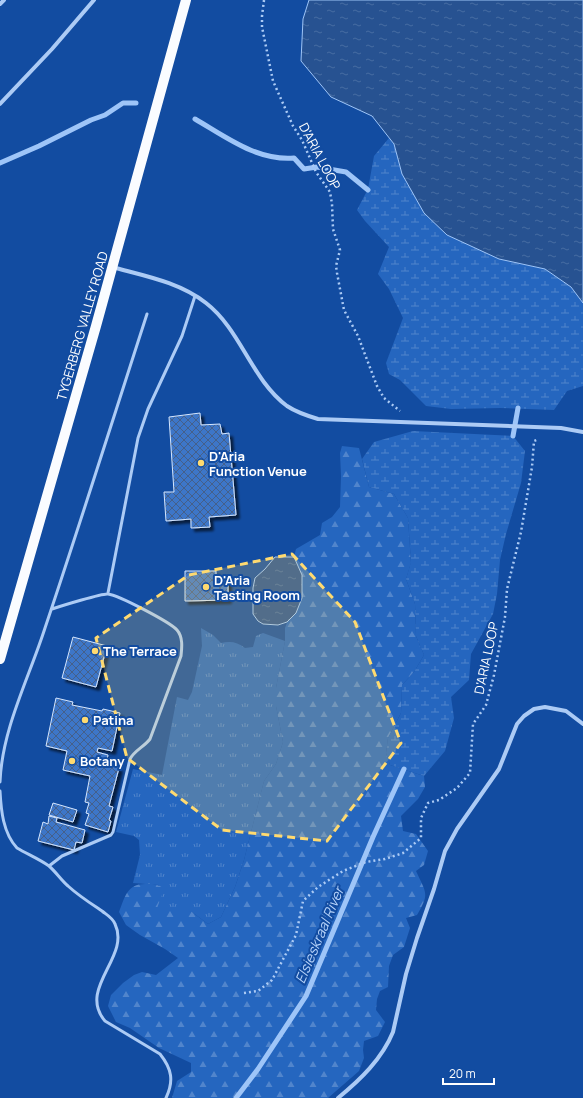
<svg xmlns="http://www.w3.org/2000/svg" width="583" height="1098" font-family="Manrope,sans-serif">
<style>
.grass{fill:url(#grass-tufts)}
.forest{fill:url(#forest-firs)}
.wetland{fill:url(#wetland-marsh)}
.water{fill:url(#water-ripples);stroke:#9ec5f8}
.lines{fill:none;stroke-linecap:round;stroke-linejoin:round}
.stream{stroke:#9ec5f8;stroke-width:5}
.building{fill:url(#building-cross-hatch);stroke:#d5e6fe;filter:url(#shadow)}
.path{stroke:#accbf5;stroke-width:2.5;stroke-dasharray:2 3;stroke-linecap:butt}
.lane{stroke:#accbf5;stroke-width:3}
.street{stroke:#accbf5;stroke-width:4}
.primary{stroke:#fafcff;stroke-width:10}
.marked{fill:#ffda70;fill-opacity:0.2;stroke:#ffda70;stroke-width:3;stroke-dasharray:8 5;stroke-linejoin:round}
.poi-dot{fill:#ffda70;stroke:#124ca1;stroke-width:1.5}
.labels{text-anchor:middle;dominant-baseline:central;stroke-width:4;stroke-linejoin:round;paint-order:stroke}
.street-label{font-size:13px;fill:#fff;stroke:#124ca1}
.poi-label{font-size:13px;font-weight:bold;fill:#fff;stroke:#124ca1;text-anchor:start}
.water-label{font-size:14px;font-style:italic;fill:#b9d5fb;stroke:#124ca1}
</style>
<defs>
<pattern id="grass-tufts" width="24" height="20" patternUnits="userSpaceOnUse"><rect width="24" height="20" fill="#2566bf"/><path d="M3 7l-1-3M5 7V3M7 7l1-3M15 17l-1-3M17 17v-4M19 17l1-3" fill="none" stroke="#5185cc"/></pattern>
<pattern id="forest-firs" width="22" height="20" patternUnits="userSpaceOnUse"><rect width="22" height="20" fill="#2566bf"/><path d="M5 1l3.5 6h-7zM16 11l3.5 6h-7z" fill="#5185cc"/></pattern>
<pattern id="wetland-marsh" width="20" height="14" patternUnits="userSpaceOnUse"><rect width="20" height="14" fill="#2566bf"/><path d="M1 5h8M5 5V1M11 12h8M15 12V8" fill="none" stroke="#5185cc"/></pattern>
<pattern id="water-ripples" width="26" height="14" patternUnits="userSpaceOnUse"><rect width="26" height="14" fill="#275291"/><path d="M2 4q2-2 4 0t4 0M15 11q2-2 4 0t4 0" fill="none" stroke="#476ca2"/></pattern>
<pattern id="building-cross-hatch" width="8" height="8" patternUnits="userSpaceOnUse"><rect width="8" height="8" fill="#3c76c8"/><path d="M0 0l8 8M0 8l8-8" fill="none" stroke="#44618a"/></pattern>
<filter id="shadow"><feDropShadow dx="3.5" dy="3.5" stdDeviation="1" flood-color="#0009"/></filter>
</defs>
<rect width="100%" height="100%" fill="#124ca1"/>
<!-- grass -->
<path class="grass" d="M201,628L213,635L221,643C231,641 237,642 245,648L253,647L256,636L263,633L285,641L276,688V706L283,742L276,764L264,781L244,860L235,887L221,917L208,924L192,912L155,911L159,885L133,883L140,855L139,840L134,836L116,832L133,769L162,775L177,697L188,700L192,692L202,646Z"/>
<!-- forest -->
<path class="forest" d="M342,446L359,448L369,487L394,494L408,518L411,563L406,579L415,604L416,636L424,655L414,672L402,685L401,713L388,738L386,753L390,765L424,776L425,787L418,799L401,816L403,831L416,834L428,851L424,865L416,871C426,893 430,893 417,915L406,918L410,928L404,947L393,955L389,966L388,987L380,991L377,999L376,1010L385,1022L378,1036L364,1041L363,1050L364,1058L359,1071L328,1098H172L177,1081L191,1072V1063L159,1048L130,1028L116,1022L108,1006L111,995L123,983L134,975L142,972L156,975L178,958L165,949L140,935L126,925L119,912C125,897 127,883 147,884C154,884 158,884 164,889L156,911L178,908L192,912L208,924L221,917L235,887L244,860L264,781L276,764L283,742L276,706V688L285,641V628L288,620L296,613L302,575L294,557L296,549L320,535L322,523L332,517L340,507L341,476L340,453Z"/>
<!-- wetland -->
<path class="wetland" d="M389,138L394,144L402,174L499,259L545,269L571,287L583,303V386L567,391L554,410L500,408L451,409L426,406L400,380L389,374L386,363L403,318L389,289L378,274L389,247L365,221L357,210L368,189L374,156Z
M413,431L513,436L525,451L521,483L506,534L500,560L497,594L493,614L471,654L469,680L451,697L454,718L445,751L424,776L390,765L386,753L388,738L401,713L402,685L414,672L424,655L416,636L415,604L406,579L411,562L408,518L394,494L369,487L362,459L374,442Z"/>
<!-- water -->
<path class="water" d="M309,0H583V303L571,287L545,269L499,259L447,235L424,213L402,174L394,144L372,116L331,97L301,61L303,19Z
M275,557H294L302,575V598L296,613L287,622L278,625L263,624L258,621L253,614V588L255,578L265,569Z"/>
<g class="lines">
<!-- stream -->
<path class="stream" d="M195,119C226,137 257,161 294,158L304,169L317,167L346,172L368,190
M0,163L39,146L91,120L105,115L123,103H136
M513,436L518,408
M236,1098L258,1069L306,996L373,837L404,769"/>
</g>
<!-- building -->
<path class="building" d="M200,413L201,425L220,424L222,434L229,433L236,515L209,517L210,527L191,528V519L166,521L164,492H174L169,417Z
M185,571H216V576H228V600L185,601Z
M73,637L107,646L96,687L62,678Z
M56,698L73,702L72,705L102,711L103,709L120,713L112,751L98,748L97,752L108,755L107,760L102,759L101,764L119,768L109,806L113,807L109,820L111,821L108,832L85,825L89,814L86,813L89,803L85,802L90,776L63,770L67,751L46,746Z
M53,803L77,810L73,822L49,815Z
M49,816L57,818L56,822L85,830L82,843L76,842L74,850L38,841L43,822L48,824Z"/>
<g class="lines">
<!-- path -->
<path class="path" d="M264,0L262,16V27L273,81L293,126L302,140L316,172L330,192L332,204L333,229L340,250L336,266L337,273L344,310L358,336L377,386L384,398L400,411
M244,993L258,991L272,980L296,935L303,901L318,887L343,871L366,862L385,859L403,853L421,838V818L428,803L439,800L457,788L470,773L473,724L486,705L494,675L505,617L507,589L521,532L532,467L534,441L539,439"/>
<!-- lane -->
<path class="lane" d="M108,593L138,438L148,409L182,336L195,296
M0,782C2,729 29,678 45,628C80,524 113,419 147,314
M0,791C1,810 3,833 17,848C27,854 39,859 49,866C56,872 61,880 68,886C79,896 90,903 102,911C107,915 113,918 115,924C131,957 77,988 105,1021L160,1054C172,1069 174,1081 166,1098
M49,866L62,856L111,835L113,832L130,759C135,750 144,747 150,739L181,656C182,647 183,637 177,630C170,622 118,595 108,594C103,593 61,606 52,609"/>
<!-- street -->
<path class="street" d="M0,4L4,0
M0,104L52,49L94,0
M112,267C145,276 179,282 206,303C241,330 251,379 287,406C296,412 308,416 318,419L561,428L583,432
M338,1098C360,1080 382,1059 393,1032L406,974L417,938L434,889L445,851L457,829L499,769L517,724L524,716L534,709L545,707L566,711L583,724"/>
<!-- primary -->
<path class="primary" d="M0,659L96,326L186,0"/>
</g>
<!-- marked area -->
<path class="marked" d="M292,554L355,622L401,743L327,841L222,830L127,758L96,638L189,575Z"/>
<!-- markers -->
<g class="poi-dot">
<circle cx="201" cy="463" r="4"/>
<circle cx="206" cy="587" r="4"/>
<circle cx="95" cy="651" r="4"/>
<circle cx="85" cy="720" r="4"/>
<circle cx="72" cy="761" r="4"/>
</g>
<g class="labels">
<!-- street labels -->
<g class="street-label">
<text transform="translate(320 156) rotate(62)">D'ARIA LOOP</text>
<text transform="translate(82 326) rotate(-74)">TYGERBERG VALLEY ROAD</text>
<text transform="translate(486 658) rotate(-78)">D'ARIA LOOP</text>
</g>
<!-- poi labels -->
<g class="poi-label">
<text x="209" y="456">D'Aria<tspan x="209" dy="15">Function Venue</tspan></text>
<text x="214" y="580">D'Aria<tspan x="214" dy="15">Tasting Room</tspan></text>
<text x="103" y="651">The Terrace</text>
<text x="93" y="720">Patina</text>
<text x="80" y="761">Botany</text>
</g>
<!-- water labels -->
<g class="water-label">
<text transform="translate(319 935) rotate(-67)">Elsieskraal River</text>
</g>
</g>
<!-- scale -->
<path d="M443 1078v6h51v-6" fill="none" stroke="#ffffff" stroke-width="2"/>
<text x="449" y="1078" font-size="12" fill="#ffffff" stroke="#124ca1" stroke-width="3" paint-order="stroke">20 m</text>
</svg>
